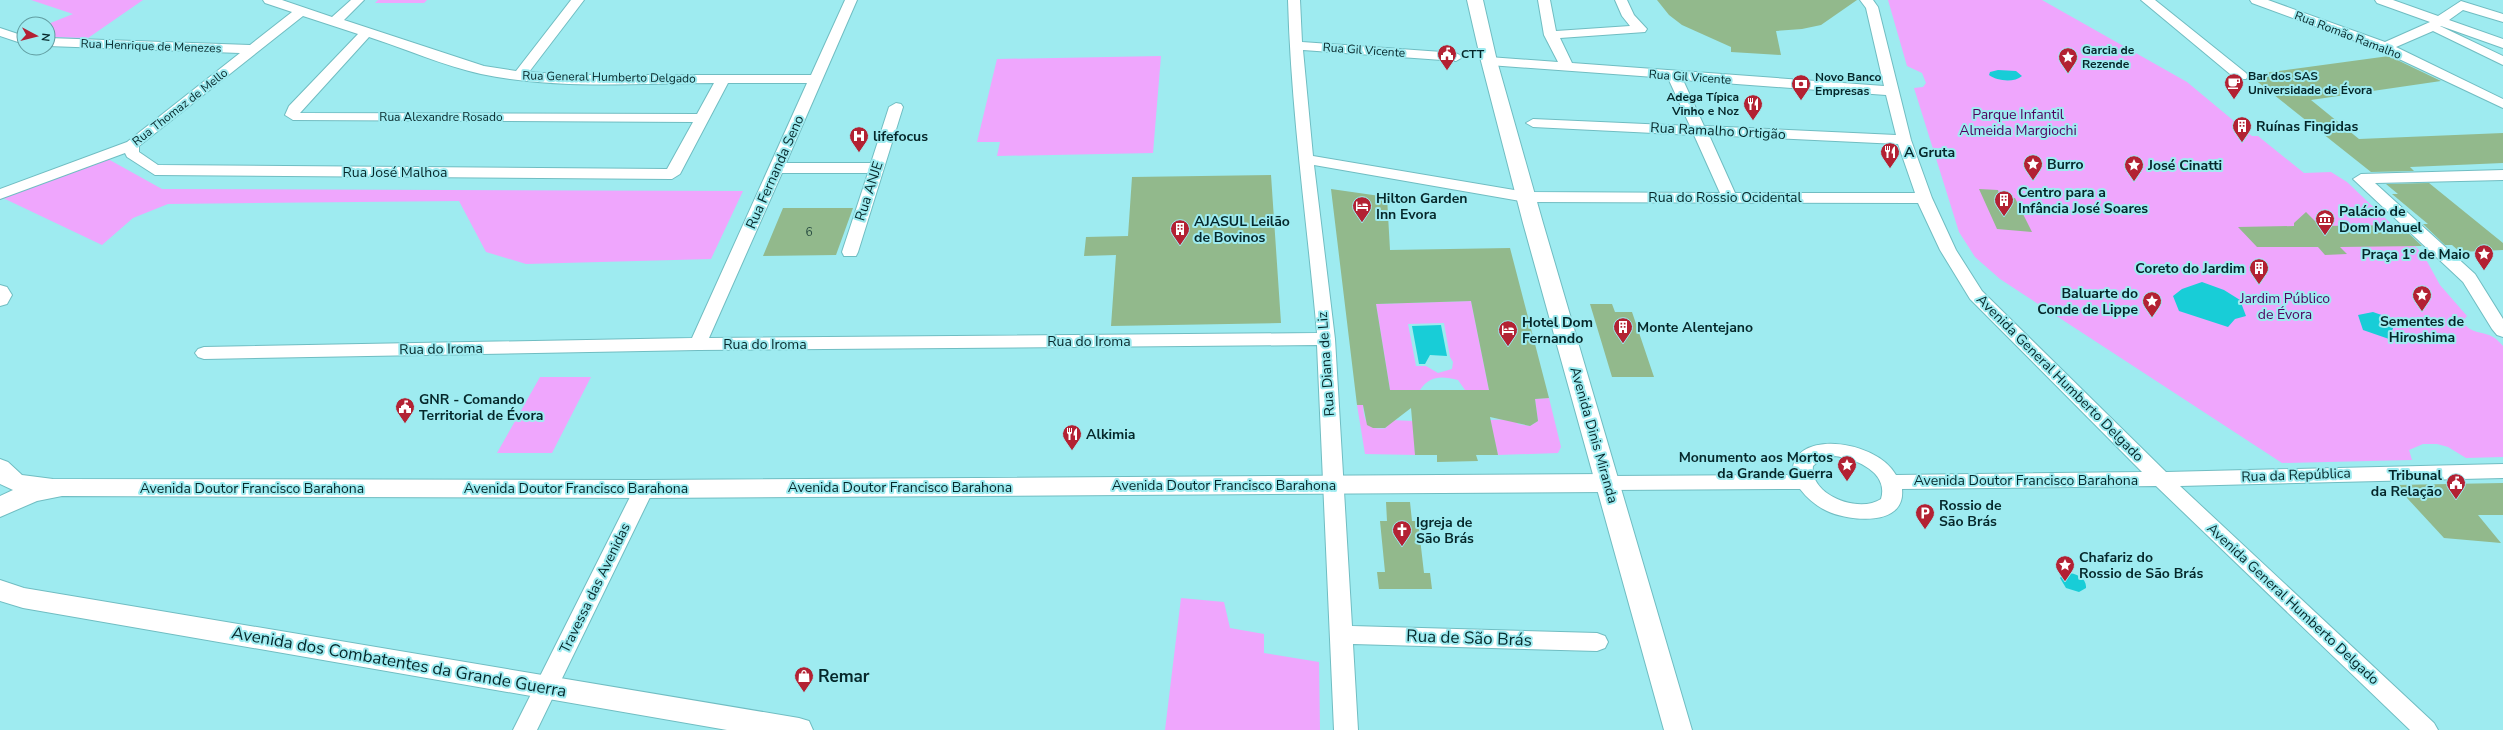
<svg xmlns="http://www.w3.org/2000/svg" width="2503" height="730" font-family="'Nunito Sans',sans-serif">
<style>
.green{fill:#efa6fd;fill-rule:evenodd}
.water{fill:#18cdd7}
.building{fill:#92b98c;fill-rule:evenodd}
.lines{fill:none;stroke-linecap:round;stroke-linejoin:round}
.street-casing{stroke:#70bdc2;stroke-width:2}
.secondary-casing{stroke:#70bdc2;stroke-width:2}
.primary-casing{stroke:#70bdc2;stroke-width:2}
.street{fill:#fff;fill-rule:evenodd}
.secondary{fill:#fff;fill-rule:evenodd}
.primary{fill:#fff;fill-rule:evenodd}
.labels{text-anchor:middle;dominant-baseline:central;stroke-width:4;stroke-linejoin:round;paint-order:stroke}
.far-street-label{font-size:12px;fill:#05272a;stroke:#9eebf0}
.far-poi-label{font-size:12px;font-weight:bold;fill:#05272a;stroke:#9eebf0;text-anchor:start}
.number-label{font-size:12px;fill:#284c42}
.park-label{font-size:14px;fill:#50005d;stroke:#9eebf0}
.poi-label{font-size:14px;font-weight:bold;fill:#05272a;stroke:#9eebf0;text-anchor:start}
.street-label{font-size:14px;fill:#05272a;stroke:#9eebf0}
.near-street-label{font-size:17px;fill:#05272a;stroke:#9eebf0}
.near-poi-label{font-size:17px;font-weight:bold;fill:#05272a;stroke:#9eebf0;text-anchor:start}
</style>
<rect width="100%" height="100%" fill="#9eebf0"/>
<!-- green -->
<path class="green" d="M31,0H143L88,38L48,37V24L73,14Z
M378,0H427L424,3H375Z
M1888,0H2042L2187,82L2252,136H2258L2304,173L2331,172L2347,182L2423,254L2440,285L2467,316L2463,321C2469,334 2483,331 2493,337C2497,339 2500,343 2503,346V457L2466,458L2448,447L2437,444H2423L2409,450L2412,460L2282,463L2000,279L1975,257L1959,232L1914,88L1923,87L1926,83L1922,73L1907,66Z
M1161,56L1153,153L997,156L1000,142H977L997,59Z
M108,159L162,189L743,191L711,259L526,264L486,252L459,201L168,204L133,218L102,245L3,198Z
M1471,301L1489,390H1465L1458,380C1442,376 1430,375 1420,390H1390L1376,304ZM1444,323L1450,357L1453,362L1452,369L1438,373L1426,366H1416L1408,324Z
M540,377H591L552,453H497Z
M1549,398L1561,447L1558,453L1498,455L1490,420L1515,419L1518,424L1530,426L1538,421L1535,399Z
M1357,405H1363C1364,421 1367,431 1386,428L1391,420L1413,421L1415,455L1365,454Z
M1181,598L1224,602L1230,628L1264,634V653L1319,662L1320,730H1165Z"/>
<!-- water -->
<path class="water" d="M1998,70L2016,71L2022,76C2014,83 1997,81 1989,75L1990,72Z
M2202,282L2224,290L2240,300L2246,316L2235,319L2228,327L2179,311L2173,296L2182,289Z
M2373,312L2396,320L2389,339L2363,330L2358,315Z
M1441,325L1447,356L1430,355L1425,364H1419L1412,326Z
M2064,573C2074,572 2087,577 2086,588L2079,592L2066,588L2060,578Z"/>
<!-- building -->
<path class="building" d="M1657,0H1857L1821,25L1802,29L1776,31L1781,55L1731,52V47L1682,25L1669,15Z
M2389,56L2441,81L2311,100L2359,139L2503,133V163L2410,167L2414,171L2371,172L2249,75Z
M1271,175L1281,323L1111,326L1116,255L1084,256L1086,237L1128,236L1132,177Z
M2429,183L2503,243V250L2460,252L2452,245H2445L2423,224H2428L2392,194H2398L2386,184Z
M1331,189L1387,197L1390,250L1510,248L1549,398L1535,399L1538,421L1530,426L1490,417L1498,455H1476L1478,461L1437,462V455H1415L1411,408L1385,428H1373L1367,425L1363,405H1357ZM1471,301L1489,390H1390L1376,304Z
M1979,189L1998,190L2000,197L2015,198L2032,232L1997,229Z
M783,208H853L836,255L763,256Z
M2306,212L2320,226L2400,225L2422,246L2340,247L2347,254L2325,255L2318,247H2257L2238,227L2294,226V223Z
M1590,304H1612L1615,312H1632L1654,377H1612Z
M2503,483V515H2478L2501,543L2444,538L2395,485Z
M1386,502H1410L1412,521H1418L1424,573H1430L1432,589H1379L1377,572H1385L1380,521H1387Z"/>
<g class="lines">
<defs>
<path id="street" d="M263,0H282L332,17L351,0H364L344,20L484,66L516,71L571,0H584L529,72L568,75H811L845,0H857L786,163H871L889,107L896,103L901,104L903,107L858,252L856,256H844L842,252L868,173H782L709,338L1317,333C1307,221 1291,112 1288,0H1300L1302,42L1456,53L1463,57L1456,61L1303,50L1313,156L1526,192L1720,193L1694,135L1533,127L1526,123L1533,119L1690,126L1668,78L1489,65L1482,61L1489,57L1558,62L1544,35L1538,0H1550L1556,31L1630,26L1622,16L1615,0H1627L1634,15L1647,29L1645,32L1560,38L1572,63L1884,86L1866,8L1860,0H1873L1878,7L1911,140L1932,198L1956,250L1982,291L2166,472L2503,464V478L2180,486L2434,723L2438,730H2410L2156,486L1902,489C1906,528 1848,521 1827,511C1816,506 1807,498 1800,489L1608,490L1601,488L1598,483L1601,478L1608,476L1793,475C1788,429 1875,438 1896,475L2142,472L1970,299L1940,250L1918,203L1526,202L1314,165L1335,339L1352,626L1597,633L1605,636L1608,642L1605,648L1597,651L1353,644L1358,730H1334L1317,345L698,350L204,359L198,357L195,353L198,349L204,347L692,338L807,83H728L680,174L672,179L155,175L127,157L125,153L0,199V189L127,142L240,53L48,46V38L250,45L292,12L265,3ZM303,16L358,34L289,106L285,115L293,120L693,122L667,169L158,165L139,152V146ZM369,37C406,49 444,66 481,74C557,90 637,83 714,83L697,114L300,113ZM1683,80L1886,95L1896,135L1704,126ZM1709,135L1898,144L1915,193H1735ZM1835,456C1856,459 1889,472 1881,499C1859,514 1809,495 1813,466L1821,459Z
M2141,0H2155L2246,73L2248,76L2246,79H2236Z
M2250,0H2268L2385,42L2430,22L2377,3L2375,0H2393L2438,16L2461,1L2503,14V22L2463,10L2449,20L2503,39V48L2441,26H2440L2503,56V65L2433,31L2396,47L2503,99V108L2380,50L2252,3Z
M0,28L24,36V44L0,36Z
M2503,170V180L2375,183L2475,274L2503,319V337L2497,335L2492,329L2463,282L2353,179L2361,174Z
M644,482L651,484L654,489L537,730H513L634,489L637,484Z"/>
<path id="secondary" d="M0,285L7,287L12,295L7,304L0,306Z
M0,459L8,462L22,475L53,479L644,480L1608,474L1617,477L1620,483L1617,489L1608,492L644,498L62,496L37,501L0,517V496L13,490L0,484Z
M0,580L24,588L799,718L809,721L813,730H727L23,608L0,601Z"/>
<path id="primary" d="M1467,0H1483L1497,61L1543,223L1692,730H1664L1523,223L1481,61Z"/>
</defs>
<!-- street casing -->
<use href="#street" class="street-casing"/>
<!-- secondary casing -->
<use href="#secondary" class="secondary-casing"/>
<!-- primary casing -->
<use href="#primary" class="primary-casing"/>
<!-- street -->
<use href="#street" class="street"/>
<!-- secondary -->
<use href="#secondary" class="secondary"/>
<!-- primary -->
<use href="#primary" class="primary"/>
</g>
<!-- icons -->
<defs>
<symbol id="civic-pin" viewBox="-11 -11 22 30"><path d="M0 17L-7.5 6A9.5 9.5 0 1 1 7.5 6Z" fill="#b32133" stroke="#9eebf0"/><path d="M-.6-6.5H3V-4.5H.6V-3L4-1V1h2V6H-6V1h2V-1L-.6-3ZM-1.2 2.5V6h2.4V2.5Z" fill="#fff"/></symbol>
<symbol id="sight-pin" viewBox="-11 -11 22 30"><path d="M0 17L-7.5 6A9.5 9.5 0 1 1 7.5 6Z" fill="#b32133" stroke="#9eebf0"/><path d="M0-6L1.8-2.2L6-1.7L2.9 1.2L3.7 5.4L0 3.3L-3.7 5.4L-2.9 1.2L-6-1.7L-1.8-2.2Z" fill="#fff"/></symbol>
<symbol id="cafe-pin" viewBox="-11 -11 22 30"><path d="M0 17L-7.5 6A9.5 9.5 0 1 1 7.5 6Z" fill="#b32133" stroke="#9eebf0"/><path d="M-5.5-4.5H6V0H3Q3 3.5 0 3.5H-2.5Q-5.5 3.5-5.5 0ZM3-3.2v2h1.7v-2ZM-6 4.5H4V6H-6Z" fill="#fff"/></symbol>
<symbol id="bank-pin" viewBox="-11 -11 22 30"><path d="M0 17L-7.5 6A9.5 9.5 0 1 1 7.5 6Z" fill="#b32133" stroke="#9eebf0"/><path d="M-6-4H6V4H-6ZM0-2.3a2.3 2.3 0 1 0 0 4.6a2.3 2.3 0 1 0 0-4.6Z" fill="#fff"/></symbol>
<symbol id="restaurant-pin" viewBox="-11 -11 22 30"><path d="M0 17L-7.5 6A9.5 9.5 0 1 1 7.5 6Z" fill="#b32133" stroke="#9eebf0"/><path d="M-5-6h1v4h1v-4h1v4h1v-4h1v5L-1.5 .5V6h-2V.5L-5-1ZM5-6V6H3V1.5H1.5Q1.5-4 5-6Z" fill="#fff"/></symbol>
<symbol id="building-pin" viewBox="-11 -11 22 30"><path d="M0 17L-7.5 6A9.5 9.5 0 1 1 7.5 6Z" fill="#b32133" stroke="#9eebf0"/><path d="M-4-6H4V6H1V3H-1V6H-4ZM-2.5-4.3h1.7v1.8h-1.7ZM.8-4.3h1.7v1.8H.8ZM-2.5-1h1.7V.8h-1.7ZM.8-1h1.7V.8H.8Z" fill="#fff"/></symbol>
<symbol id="hospital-pin" viewBox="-11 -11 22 30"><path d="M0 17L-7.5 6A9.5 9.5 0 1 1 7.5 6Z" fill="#b32133" stroke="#9eebf0"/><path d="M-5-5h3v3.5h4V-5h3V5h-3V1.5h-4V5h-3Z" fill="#fff"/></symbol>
<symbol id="hotel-pin" viewBox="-11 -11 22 30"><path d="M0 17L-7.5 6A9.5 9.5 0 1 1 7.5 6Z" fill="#b32133" stroke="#9eebf0"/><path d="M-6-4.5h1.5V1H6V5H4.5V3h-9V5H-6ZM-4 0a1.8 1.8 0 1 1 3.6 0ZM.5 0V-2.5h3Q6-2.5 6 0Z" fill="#fff"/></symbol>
<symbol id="museum-pin" viewBox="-11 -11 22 30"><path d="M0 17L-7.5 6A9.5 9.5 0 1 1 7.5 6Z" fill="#b32133" stroke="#9eebf0"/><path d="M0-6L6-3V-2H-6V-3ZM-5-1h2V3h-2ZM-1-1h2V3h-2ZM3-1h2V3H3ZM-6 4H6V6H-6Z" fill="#fff"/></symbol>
<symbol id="parking-pin" viewBox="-11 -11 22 30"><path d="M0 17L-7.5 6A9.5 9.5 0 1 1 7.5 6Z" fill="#b32133" stroke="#9eebf0"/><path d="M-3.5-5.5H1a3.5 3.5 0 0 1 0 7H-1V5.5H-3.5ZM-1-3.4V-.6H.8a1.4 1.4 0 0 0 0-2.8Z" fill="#fff"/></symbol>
<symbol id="church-pin" viewBox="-11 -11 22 30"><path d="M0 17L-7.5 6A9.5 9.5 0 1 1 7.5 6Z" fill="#b32133" stroke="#9eebf0"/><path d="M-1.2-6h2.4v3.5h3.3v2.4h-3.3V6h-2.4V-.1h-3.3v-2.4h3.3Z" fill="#fff"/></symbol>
<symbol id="shop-pin" viewBox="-11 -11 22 30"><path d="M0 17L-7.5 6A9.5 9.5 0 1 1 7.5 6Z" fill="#b32133" stroke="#9eebf0"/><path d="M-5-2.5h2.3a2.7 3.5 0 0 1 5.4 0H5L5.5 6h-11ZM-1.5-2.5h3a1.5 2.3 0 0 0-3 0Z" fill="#fff"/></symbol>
</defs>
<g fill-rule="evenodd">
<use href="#civic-pin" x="1436" y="43" width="22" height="30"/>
<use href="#sight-pin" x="2057" y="46" width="22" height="30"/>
<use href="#cafe-pin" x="2223" y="72" width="22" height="30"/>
<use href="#bank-pin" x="1790" y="73" width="22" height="30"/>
<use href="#restaurant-pin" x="1742" y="93" width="22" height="30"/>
<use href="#building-pin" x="2231" y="115" width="22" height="30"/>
<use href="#hospital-pin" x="848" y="125" width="22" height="30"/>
<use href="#restaurant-pin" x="1879" y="141" width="22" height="30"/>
<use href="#sight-pin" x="2022" y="153" width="22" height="30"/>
<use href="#sight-pin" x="2123" y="154" width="22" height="30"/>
<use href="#building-pin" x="1993" y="189" width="22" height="30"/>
<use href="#hotel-pin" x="1351" y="195" width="22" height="30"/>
<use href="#museum-pin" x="2314" y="208" width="22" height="30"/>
<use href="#building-pin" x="1169" y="218" width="22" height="30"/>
<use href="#sight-pin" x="2473" y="243" width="22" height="30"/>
<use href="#building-pin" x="2248" y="257" width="22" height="30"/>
<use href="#sight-pin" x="2411" y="284" width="22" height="30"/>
<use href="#sight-pin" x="2141" y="290" width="22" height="30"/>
<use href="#building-pin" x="1612" y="316" width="22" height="30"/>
<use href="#hotel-pin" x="1497" y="319" width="22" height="30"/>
<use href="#civic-pin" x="394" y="396" width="22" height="30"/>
<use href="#restaurant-pin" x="1061" y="423" width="22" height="30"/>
<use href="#sight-pin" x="1836" y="454" width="22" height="30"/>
<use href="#civic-pin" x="2445" y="472" width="22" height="30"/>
<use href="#parking-pin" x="1914" y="502" width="22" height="30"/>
<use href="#church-pin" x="1391" y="519" width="22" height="30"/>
<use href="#sight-pin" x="2054" y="554" width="22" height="30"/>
<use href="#shop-pin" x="793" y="665" width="22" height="30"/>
</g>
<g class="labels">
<!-- far-street labels -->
<g class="far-street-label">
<text transform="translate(2348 35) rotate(21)">Rua Romão Ramalho</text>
<text transform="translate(151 46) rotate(2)">Rua Henrique de Menezes</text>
<text transform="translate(1364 50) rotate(4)">Rua Gil Vicente</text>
<text transform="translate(609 77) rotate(1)">Rua General Humberto Delgado</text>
<text transform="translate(1690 77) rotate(4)">Rua Gil Vicente</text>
<text transform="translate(180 107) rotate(-38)">Rua Thomaz de Mello</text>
<text x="441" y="117">Rua Alexandre Rosado</text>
</g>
<!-- far-poi labels -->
<g class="far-poi-label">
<text x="2082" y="50">Garcia de<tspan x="2082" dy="14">Rezende</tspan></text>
<text x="1461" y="54">CTT</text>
<text x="2248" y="76">Bar dos SAS<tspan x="2248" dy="14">Universidade de Évora</tspan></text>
<text x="1815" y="77">Novo Banco<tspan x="1815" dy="14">Empresas</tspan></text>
<text x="1739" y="97" text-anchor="end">Adega Típica<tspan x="1739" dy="14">Vinho e Noz</tspan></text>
</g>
<!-- number labels -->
<g class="number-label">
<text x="809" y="232">6</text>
</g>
<!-- park labels -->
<g class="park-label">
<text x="2018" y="114">Parque Infantil<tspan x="2018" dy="16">Almeida Margiochi</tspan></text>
<text x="2285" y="298">Jardim Público<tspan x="2285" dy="16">de Évora</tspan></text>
</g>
<!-- poi labels -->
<g class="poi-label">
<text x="2256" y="126">Ruínas Fingidas</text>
<text x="873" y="136">lifefocus</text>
<text x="1904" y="152">A Gruta</text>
<text x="2047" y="164">Burro</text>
<text x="2148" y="165">José Cinatti</text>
<text x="2018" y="192">Centro para a<tspan x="2018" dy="16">Infância José Soares</tspan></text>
<text x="1376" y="198">Hilton Garden<tspan x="1376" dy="16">Inn Evora</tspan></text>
<text x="2339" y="211">Palácio de<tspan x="2339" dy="16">Dom Manuel</tspan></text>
<text x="1194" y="221">AJASUL Leilão<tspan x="1194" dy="16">de Bovinos</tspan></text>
<text x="2470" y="254" text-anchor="end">Praça 1º de Maio</text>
<text x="2245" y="268" text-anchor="end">Coreto do Jardim</text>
<text x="2138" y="293" text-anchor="end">Baluarte do<tspan x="2138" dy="16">Conde de Lippe</tspan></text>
<text x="2422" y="321" text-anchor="middle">Sementes de<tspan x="2422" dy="16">Hiroshima</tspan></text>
<text x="1522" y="322">Hotel Dom<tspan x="1522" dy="16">Fernando</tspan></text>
<text x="1637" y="327">Monte Alentejano</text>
<text x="419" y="399">GNR - Comando<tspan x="419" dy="16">Territorial de Évora</tspan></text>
<text x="1086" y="434">Alkimia</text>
<text x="1833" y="457" text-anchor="end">Monumento aos Mortos<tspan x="1833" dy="16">da Grande Guerra</tspan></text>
<text x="2442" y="475" text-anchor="end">Tribunal<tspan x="2442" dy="16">da Relação</tspan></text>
<text x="1939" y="505">Rossio de<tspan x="1939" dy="16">São Brás</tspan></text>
<text x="1416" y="522">Igreja de<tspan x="1416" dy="16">São Brás</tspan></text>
<text x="2079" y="557">Chafariz do<tspan x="2079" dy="16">Rossio de São Brás</tspan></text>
</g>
<!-- street labels -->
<g class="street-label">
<text transform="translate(1718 131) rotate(3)">Rua Ramalho Ortigão</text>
<text x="395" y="172">Rua José Malhoa</text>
<text transform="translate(775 172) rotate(-66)">Rua Fernanda Seno</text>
<text transform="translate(869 191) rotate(-72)">Rua ANJE</text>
<text x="1725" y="197">Rua do Rossio Ocidental</text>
<text x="1089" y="341">Rua do Iroma</text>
<text x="765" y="344">Rua do Iroma</text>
<text transform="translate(441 349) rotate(-1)">Rua do Iroma</text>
<text transform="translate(1326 364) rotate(-94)">Rua Diana de Liz</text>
<text transform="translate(2060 378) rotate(45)">Avenida General Humberto Delgado</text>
<text transform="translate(1594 435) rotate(74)">Avenida Dinis Miranda</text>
<text transform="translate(2296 475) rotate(-2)">Rua da República</text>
<text x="2026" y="480">Avenida Doutor Francisco Barahona</text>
<text x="1224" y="485">Avenida Doutor Francisco Barahona</text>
<text x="900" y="487">Avenida Doutor Francisco Barahona</text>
<text x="252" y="488">Avenida Doutor Francisco Barahona</text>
<text x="576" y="488">Avenida Doutor Francisco Barahona</text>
<text transform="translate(595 588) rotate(-64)">Travessa das Avenidas</text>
<text transform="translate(2293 604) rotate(43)">Avenida General Humberto Delgado</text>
</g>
<!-- near-street labels -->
<g class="near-street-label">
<text transform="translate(1469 638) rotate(2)">Rua de São Brás</text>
<text transform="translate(399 662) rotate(10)">Avenida dos Combatentes da Grande Guerra</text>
</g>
<!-- near-poi labels -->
<g class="near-poi-label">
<text x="818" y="676">Remar</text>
</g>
</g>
<!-- north arrow -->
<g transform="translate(36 36) rotate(97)"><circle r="19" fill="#9eebf0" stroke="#619da1"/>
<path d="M0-3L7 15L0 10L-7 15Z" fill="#b32133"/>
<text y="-6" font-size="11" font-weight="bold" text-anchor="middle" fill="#05272a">N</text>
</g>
</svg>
